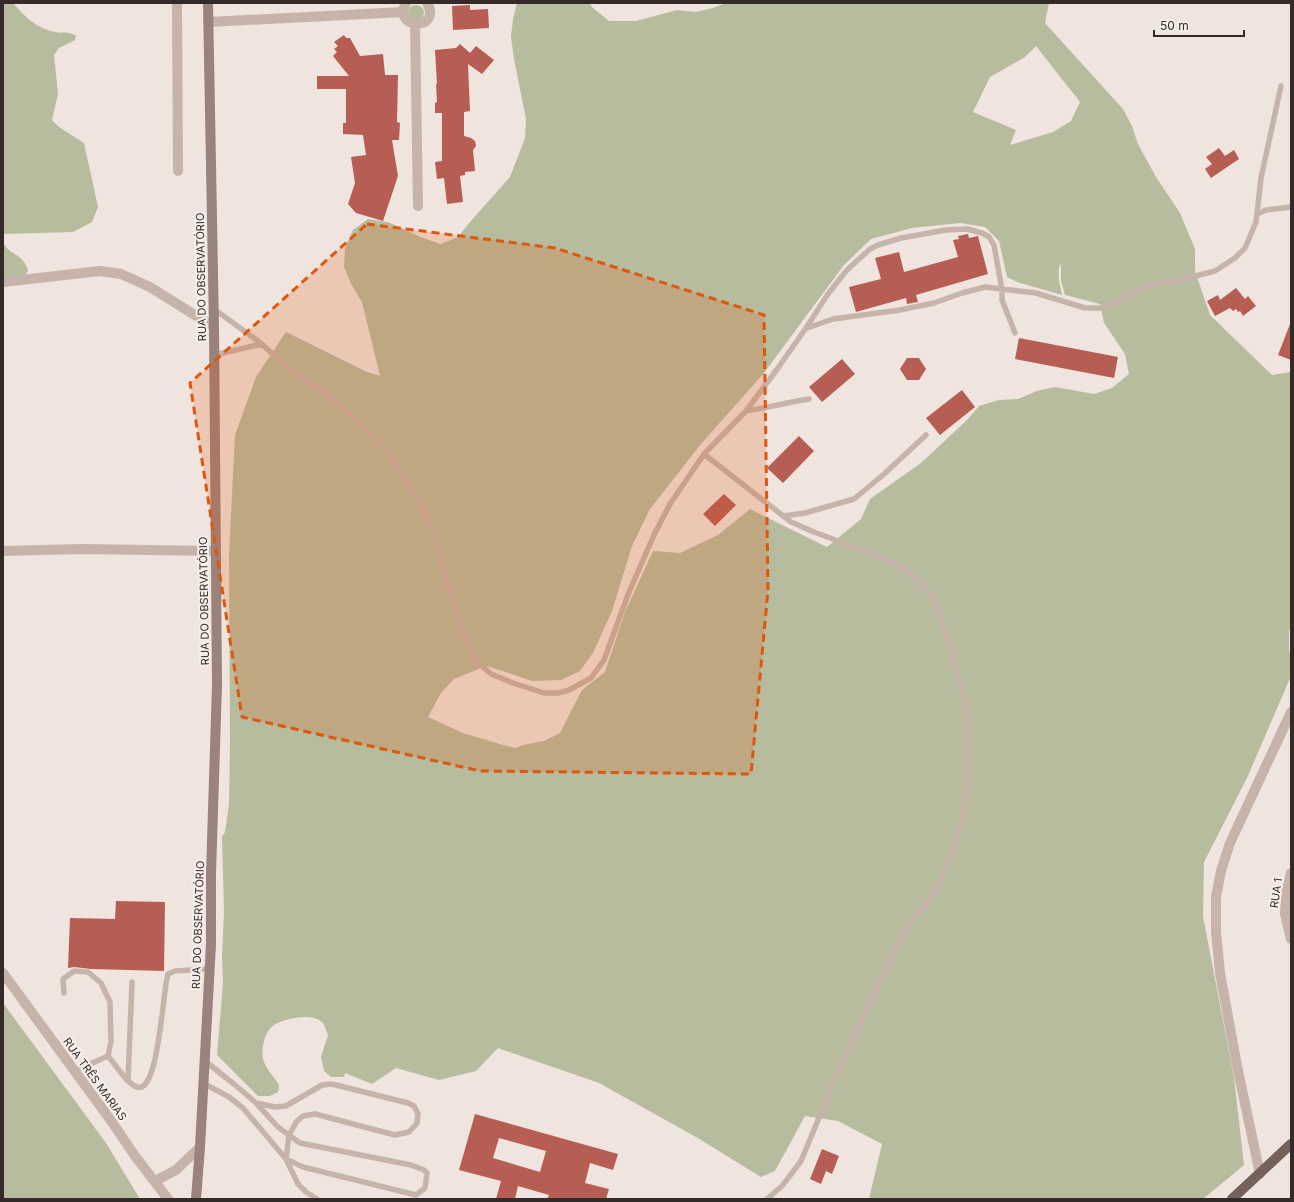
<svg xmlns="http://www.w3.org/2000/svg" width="1294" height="1202" font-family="Inter,sans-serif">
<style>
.green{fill:#b7bc9f;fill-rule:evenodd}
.building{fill:#b75e54;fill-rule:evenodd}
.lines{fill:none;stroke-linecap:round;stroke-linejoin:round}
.lane{stroke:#c6b4ab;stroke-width:5.5}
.street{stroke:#c6b4ab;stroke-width:10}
.secondary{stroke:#99837c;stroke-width:10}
.primary{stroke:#75615c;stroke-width:10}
.marked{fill:#df570d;fill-opacity:0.2;stroke:#df570d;stroke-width:3;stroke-dasharray:8 5;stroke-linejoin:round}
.labels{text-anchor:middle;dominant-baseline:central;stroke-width:4;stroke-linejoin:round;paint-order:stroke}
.street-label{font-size:11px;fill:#342b29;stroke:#f7efe9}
</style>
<rect width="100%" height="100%" fill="#efe4de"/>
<!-- green -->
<path class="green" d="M3,3H13C25,17 36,28 55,32C64,34 68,30 76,36L75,40L59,48L54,55L58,94L52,120L59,127L84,143L98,207L92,222L73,232L3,234Z
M517,3H589L592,7L609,21H636L677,10L695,12L713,8L726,3H1049L1045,23L1123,109L1132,126L1138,144L1156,177L1180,213L1195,249V271L1210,315L1272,375L1291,372V626L1289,631V650L1291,656V676L1247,778L1204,862L1203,916L1234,1078L1244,1165L1203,1199H869L882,1144L838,1121L805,1116L775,1171L761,1177L696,1137L599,1083L498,1048L476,1071L439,1080L396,1068L372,1084L345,1073L344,1077H331L324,1071L321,1057L328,1035C326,1031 325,1026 323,1023C313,1012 285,1018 274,1025C264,1031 260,1052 264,1062C267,1070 275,1078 279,1085L278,1092L270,1096H258L217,1055L223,983L222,957L224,911L222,837L225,832L229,804L230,739L229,554L235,435L256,377L286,332L367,372L380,376L362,302L351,284L344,267L345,248L353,230L368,219L388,222L423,238L441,244L458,237L470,222L510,177L525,138L526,119L514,59L511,37L513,19ZM1036,46L1080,102L1071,121L1053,132L1010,145L1016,130L973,112L990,77L1025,57ZM960,223L985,227L999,241L1007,277L1017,282L1062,295C1060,285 1056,272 1061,263V281L1065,295L1100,304L1104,323L1125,354L1129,374L1112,388L1094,394L1055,387L1037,391L1018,399L999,400L979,406L966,421L921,463L870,499L861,519L827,547L750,509L718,535L680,553L653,551L625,612L605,672L582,690L560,733L544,741L523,745L515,748L503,745L463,733L428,717L441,693L454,679L486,666L506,672L532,681L561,680L580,671L593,653L612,611L632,546L650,509L701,444L764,373L844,265L871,239L912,228Z
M408 13a8 8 0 1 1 16 0a8 8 0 1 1-16 0Z
M3,242C10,257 23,252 28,271L23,278L3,286Z
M3,1003L106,1143L140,1199H3Z"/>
<!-- building -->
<path class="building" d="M470,5V10L488,9L489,28L453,30L452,6Z
M344,35L346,38H350L360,56L383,54L385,75H398L397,122L400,123L399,140H392L398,176L383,221L356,213L348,204L355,183L351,157L366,155L363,135L343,134V123H346V89H317V76H349L333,56L337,52L334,49L338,46L334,42Z
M460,44L470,53L476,46L494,60L482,74L468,64L470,111L464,112V136L471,138L475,141L476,146L473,150L475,171L465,172V175L460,176L463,202L447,204L444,178L437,179L435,162L442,161V113H435V103L437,102L436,84H437L435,50L456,48Z
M1219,148L1225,156L1234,150L1239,159L1211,178L1205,169L1212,164L1206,157Z
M968,234L969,238L978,236L988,274L916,295L918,302L907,304L906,298L856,312L849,287L881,279L875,258L899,252L904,272L958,257L953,240L959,239L958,236Z
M1236,288L1245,299L1248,296L1256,306L1243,316L1240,311L1238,312L1236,309L1233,311L1230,308L1215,316L1207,301L1218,295L1220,300Z
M1290,324H1291V360L1278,355Z
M1019,338L1118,357L1114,378L1015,359Z
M907,358H919L926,369L919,380H907L900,369Z
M842,359L855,374L822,402L809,387Z
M962,390L975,407L940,435L926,418Z
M799,436L814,451L783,483L767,468Z
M724,494L736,505L715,526L703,514Z
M116,901L165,902L164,971L91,969L74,967L68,968L70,918L115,919Z
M475,1114L618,1154L613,1170L590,1163L585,1183L609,1189L606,1199H547L549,1195L518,1186L515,1199H496L501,1181L459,1170ZM499,1138L546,1151L540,1172L493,1158Z
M822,1149L839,1156L832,1174L826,1171L821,1184L810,1179Z"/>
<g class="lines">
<!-- lane -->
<path class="lane" d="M1257,214L1266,210L1291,207
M214,309L262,344L285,366L334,400L382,444L413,490L435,535L448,586L464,635L474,659L491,674L513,683L544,693H558L569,690L591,678L604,660L629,592L654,535L670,504L704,454L746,411L778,368L806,328L828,294L847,270L870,249L878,245L901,238L946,230L967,229L982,233L989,237L994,245L1002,290V300L1015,333
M807,328L833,319L900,310L934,303L962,293L985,287L1036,293L1085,308H1104L1145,287L1180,280L1215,271L1235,258L1245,248L1256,222L1261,178L1281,86
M214,355L262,344
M746,411C767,408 788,402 809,399
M704,454L791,522L814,532L879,556L910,573L930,594L941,618L954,660L966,707L969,747L966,797L962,824L951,855L938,885L928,903L912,919L898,943L843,1060L801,1161L782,1186L767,1199
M783,516L805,513L854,499L883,475L926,435
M64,993L63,979L74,971L88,972L101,983L110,1002L111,1041L108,1056
M75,1071L108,1056C115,1064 127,1084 137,1087C159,1095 163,987 168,974L175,971L209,969
M128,1081L132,982
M203,1083L229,1097L243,1108L286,1159L303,1167L416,1195L425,1188L427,1173L424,1170L411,1165L300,1143L278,1127L256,1103L234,1084L205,1061
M256,1103L275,1107L286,1106L322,1085L332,1084L408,1103L414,1106L418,1114L417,1123L409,1132L395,1135L315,1114L303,1116L297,1121L289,1135L286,1159L298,1184L306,1192L317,1199"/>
<!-- street -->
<path class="street" d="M177,3L178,171
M406,3C391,30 443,31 427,3
M208,22L403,12
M415,25L418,206
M3,282L100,271L121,274L150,287L214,327
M3,551L82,549L215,551
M1291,873L1286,894L1285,914L1291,939
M3,973L112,1122L135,1156L168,1199
M1260,1174L1237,1066L1220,973L1216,932V897L1221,871L1230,843L1291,712
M155,1181L176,1170L200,1147"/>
<!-- secondary -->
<path class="secondary" d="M196,1199L200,1147L211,944V873L217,685L214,327L208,3"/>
<!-- primary -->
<path class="primary" d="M1232,1199L1291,1144"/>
</g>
<!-- marked area -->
<path class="marked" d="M367,224L555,248L764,315L768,590L751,774L480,771L242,717L190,383Z"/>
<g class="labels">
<!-- street labels -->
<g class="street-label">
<text transform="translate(201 277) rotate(-91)">RUA DO OBSERVATÓRIO</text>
<text transform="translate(204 601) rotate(-91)">RUA DO OBSERVATÓRIO</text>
<text transform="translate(1276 893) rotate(-82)">RUA 1</text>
<text transform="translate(198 925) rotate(-88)">RUA DO OBSERVATÓRIO</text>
<text transform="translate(95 1079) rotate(54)">RUA TRÊS MARIAS</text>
</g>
</g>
<!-- border -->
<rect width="1294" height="1202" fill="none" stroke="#342b29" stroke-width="8"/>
<!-- scale -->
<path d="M1154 30v6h90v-6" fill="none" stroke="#342b29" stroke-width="2"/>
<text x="1160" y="30" font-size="12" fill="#342b29" stroke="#f7efe9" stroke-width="3" paint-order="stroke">50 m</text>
</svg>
